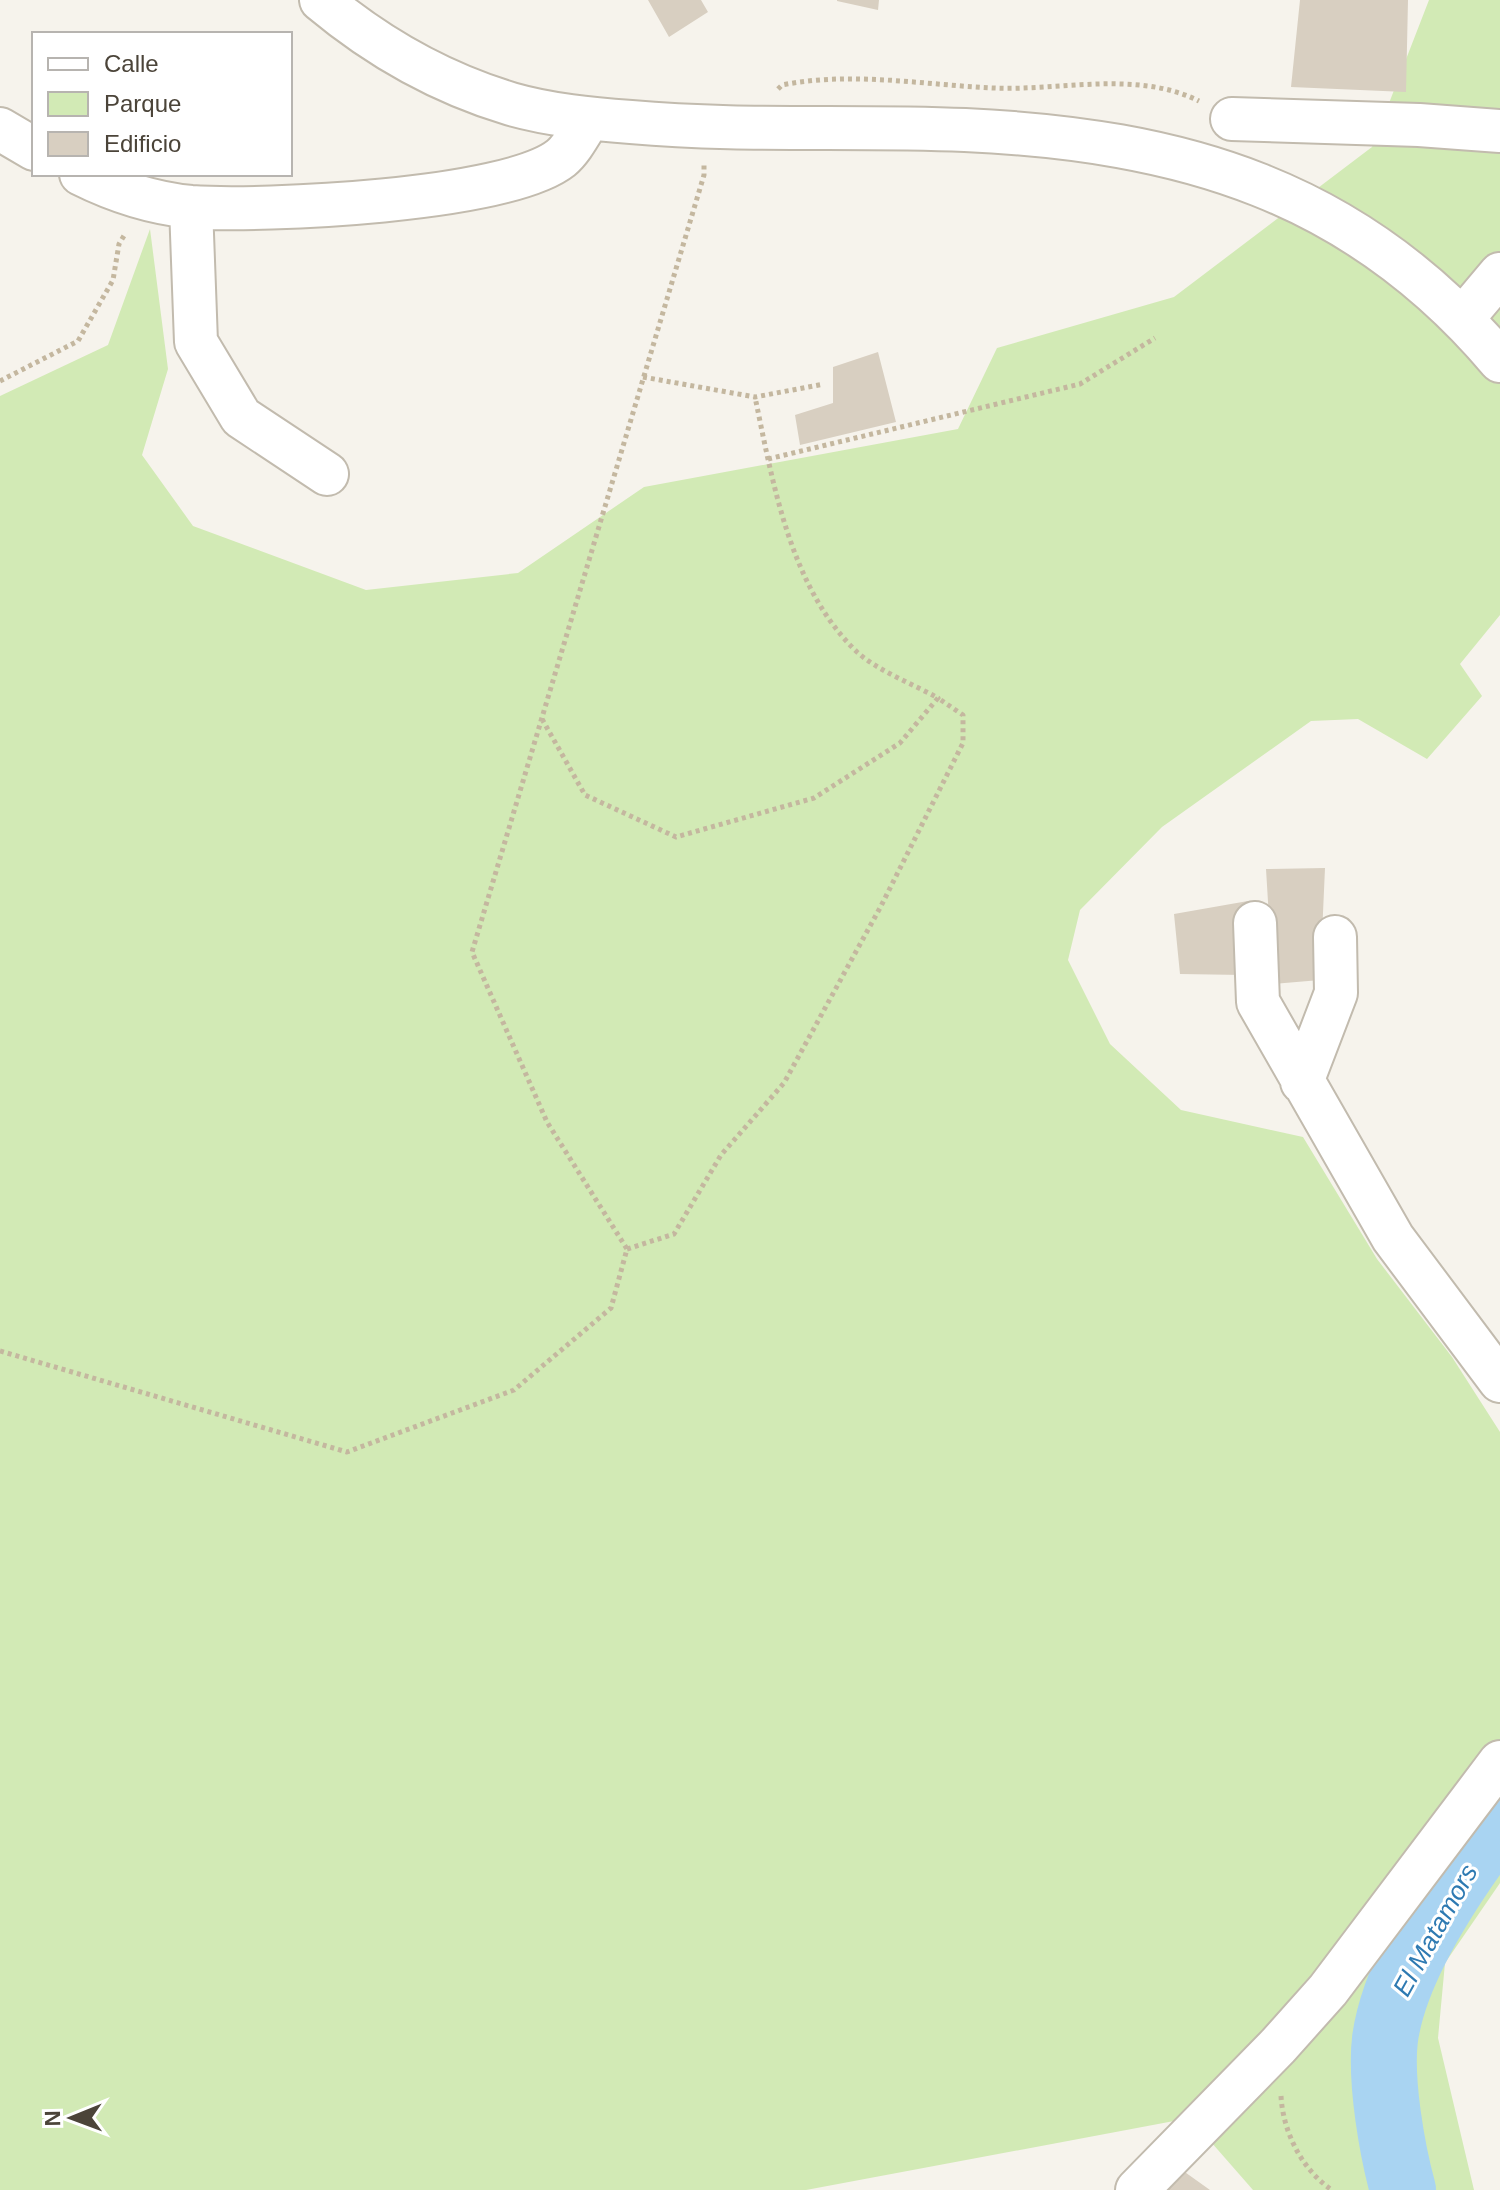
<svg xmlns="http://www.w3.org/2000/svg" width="1500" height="2190" font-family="Helvetica,sans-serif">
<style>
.green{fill:#d2eab5}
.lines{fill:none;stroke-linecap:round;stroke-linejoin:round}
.river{stroke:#a9d4f2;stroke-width:66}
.building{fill:#d8cfc1}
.minor-casing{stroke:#c2bbae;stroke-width:46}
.path{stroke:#c4b79f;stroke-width:5;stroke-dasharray:4 4;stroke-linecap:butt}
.minor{stroke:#fff;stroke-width:42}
.labels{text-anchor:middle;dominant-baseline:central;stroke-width:6;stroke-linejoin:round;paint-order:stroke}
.water-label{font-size:26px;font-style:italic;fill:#2e7ab2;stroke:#fff}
</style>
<rect width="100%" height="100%" fill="#f6f3ec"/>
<!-- green -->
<path class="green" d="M1429,0H1500V615L1460,664L1482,696L1427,759L1358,719L1311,721L1162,827L1080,910L1068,960L1110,1044L1181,1110L1303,1137L1377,1259L1452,1357L1500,1432V1883L1445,1963L1438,2038L1474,2190H1253L1190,2118L806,2190H0V396L108,345L150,229L168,369L142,455L193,526L366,590L518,573L644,487L958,429L997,348L1174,297L1372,147Z"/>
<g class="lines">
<!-- river -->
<path class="river" d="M1403,2190C1392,2150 1380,2081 1385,2039C1395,1966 1456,1877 1500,1819"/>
</g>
<!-- building -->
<path class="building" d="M648,0H701L708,12L669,37Z
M837,0H879L878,10L837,1Z
M1300,0H1408L1406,92L1291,87Z
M878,352L896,422L800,445L795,415L833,403V367Z
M1325,868L1320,980L1273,984L1266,869Z
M1248,901L1243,975L1180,974L1174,914Z
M1182,2170L1210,2190H1167Z"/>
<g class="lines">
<defs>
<path id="minor" d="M321,0C376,46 441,83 511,104C549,115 592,119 631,122C743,132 854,125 965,130C1182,140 1356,190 1500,361
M1232,119L1419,125L1500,131
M0,129L34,149
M81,174C117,192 151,203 191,207C263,212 507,201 561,158C572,149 581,131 589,119
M191,207L196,342L241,417L327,474
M1463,318L1500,274
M1255,923L1258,1002L1393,1238L1500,1381
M1302,1082L1336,993L1335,937
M1137,2190L1278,2046L1328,1990L1500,1762"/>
</defs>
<!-- minor casing -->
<use href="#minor" class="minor-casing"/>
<!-- path -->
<path class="path" d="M778,89L782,85C852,71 924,85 994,88C1060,91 1137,70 1199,101
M643,377L755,397L824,384
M0,381L78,341L113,280L119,244L125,234
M768,459L1080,384L1155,338
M542,719L585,795L676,837L814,798L900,743L938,698C913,684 878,671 857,652C790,588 773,483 755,397
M627,1249L674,1234L721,1155L784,1083L881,906L963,743V715L938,698
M0,1351L347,1452L514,1390L611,1308L627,1249L547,1122L472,952L704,175V162
M1281,2096C1283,2132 1302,2170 1332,2190"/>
<!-- minor -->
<use href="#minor" class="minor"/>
</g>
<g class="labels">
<!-- water labels -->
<g class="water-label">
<text transform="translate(1435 1930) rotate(-61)">El Matamors</text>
</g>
</g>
<!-- legend -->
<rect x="32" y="32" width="260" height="144" fill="#ffffff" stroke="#b7b4b0" stroke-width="2"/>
<rect x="48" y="58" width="40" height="12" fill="#ffffff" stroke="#b7b4b0" stroke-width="2"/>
<text x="104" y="72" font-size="24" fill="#4b4439">Calle</text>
<rect x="48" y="92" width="40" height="24" fill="#d2eab5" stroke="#b7b4b0" stroke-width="2"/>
<text x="104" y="112" font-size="24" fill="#4b4439">Parque</text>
<rect x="48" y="132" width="40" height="24" fill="#d8cfc1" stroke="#b7b4b0" stroke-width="2"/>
<text x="104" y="152" font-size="24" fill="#4b4439">Edificio</text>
<!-- north arrow -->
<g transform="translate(72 2118) rotate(269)" stroke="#ffffff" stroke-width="6" paint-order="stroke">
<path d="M0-6L14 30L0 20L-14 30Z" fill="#4b4439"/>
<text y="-12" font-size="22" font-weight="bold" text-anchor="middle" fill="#4b4439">N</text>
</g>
</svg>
